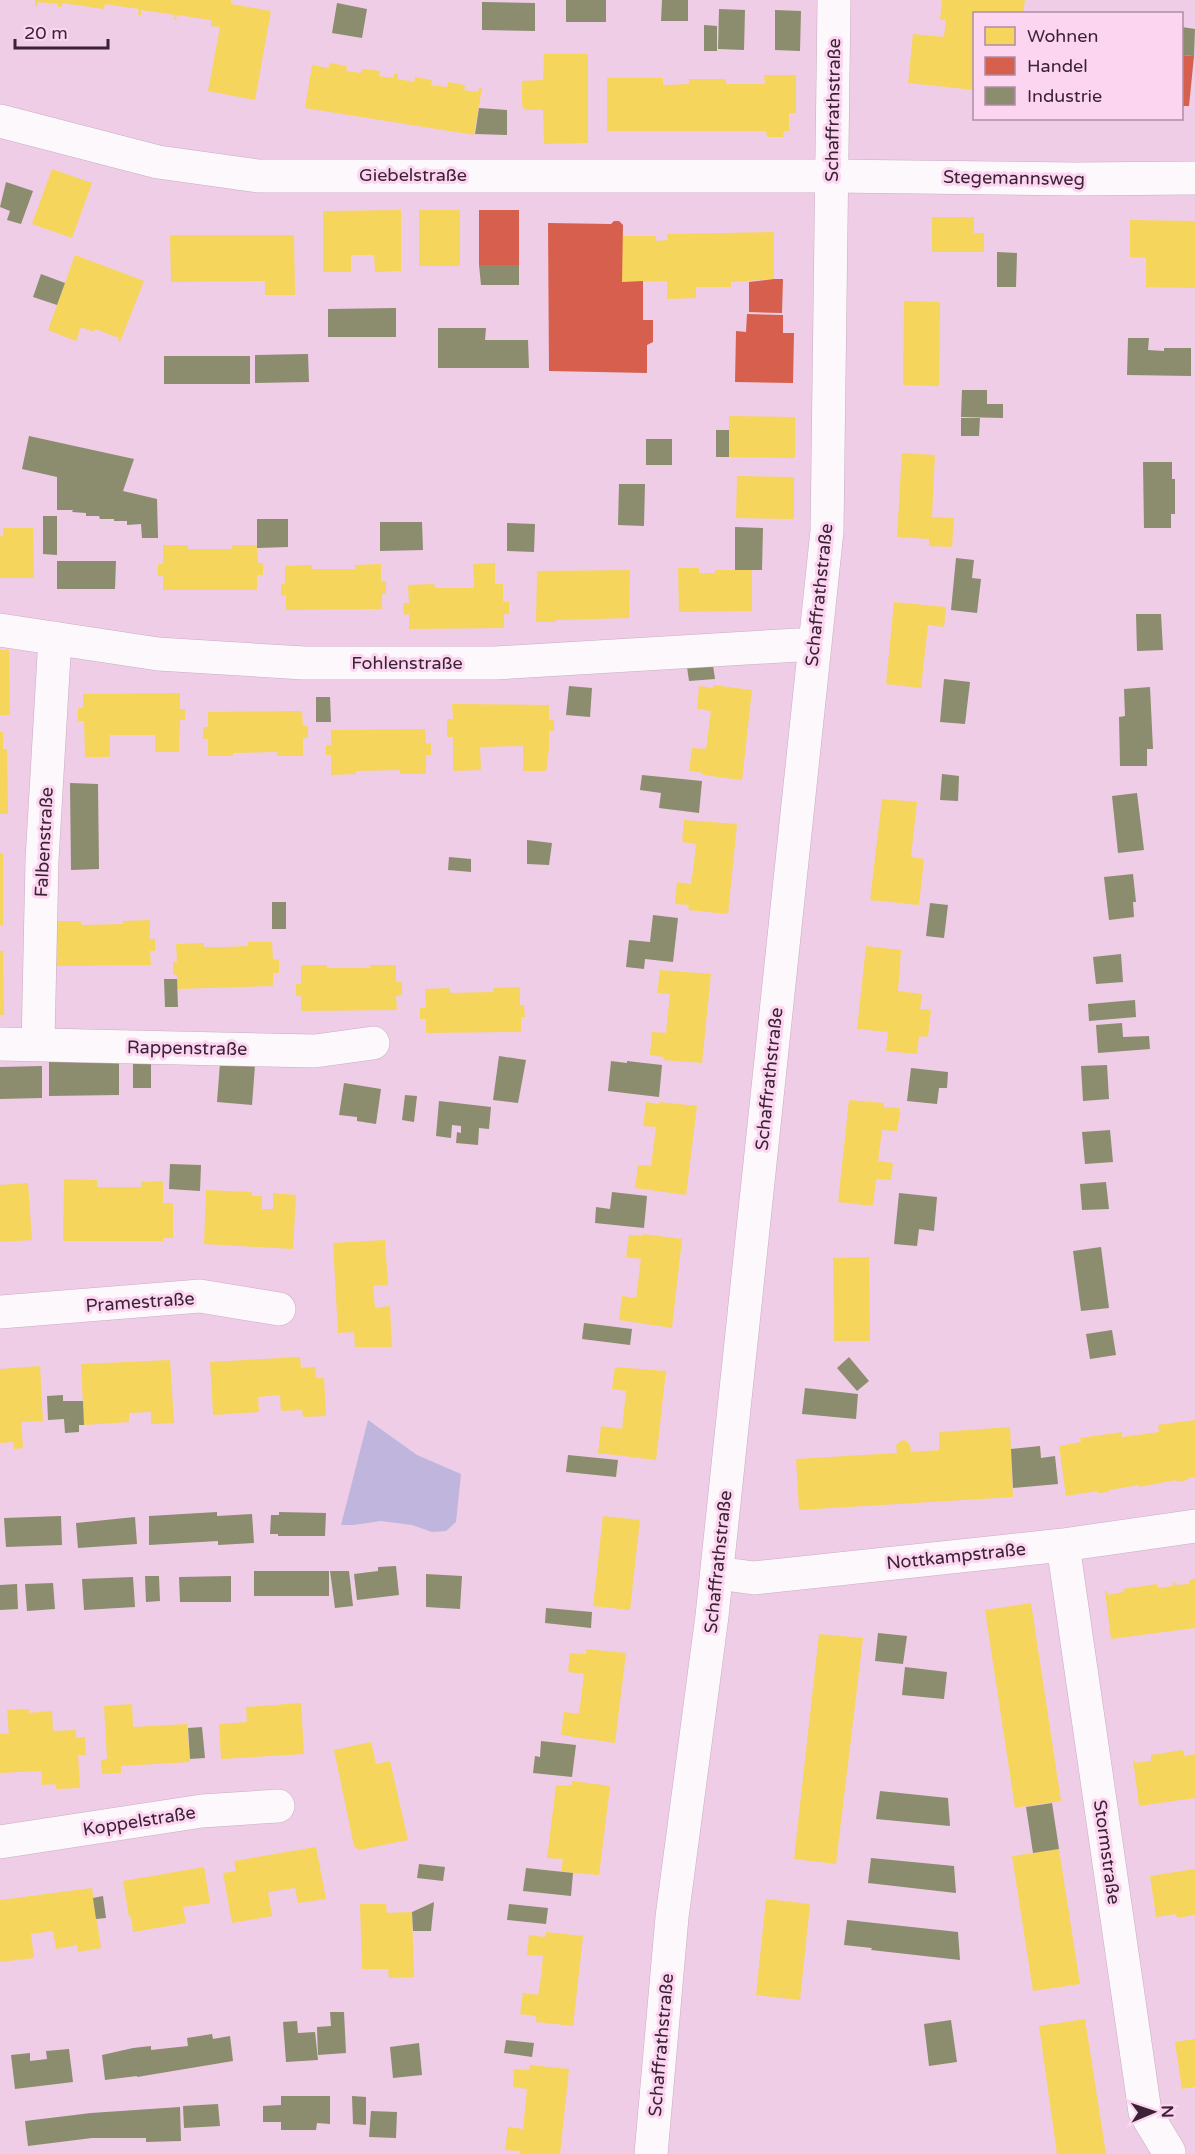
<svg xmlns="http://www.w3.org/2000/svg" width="1195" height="2154" font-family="'Varela Round',sans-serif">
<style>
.green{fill:#c0b6dd}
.homes{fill:#f6d55c}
.shops{fill:#d6604d}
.industry{fill:#8c8c6e}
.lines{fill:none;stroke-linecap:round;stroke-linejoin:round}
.street-casing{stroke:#c8adc1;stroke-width:34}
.street{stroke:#fdf8fb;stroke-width:33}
.labels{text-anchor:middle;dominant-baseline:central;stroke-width:6;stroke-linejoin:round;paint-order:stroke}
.street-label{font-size:18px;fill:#3b2235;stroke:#fcd5f1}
</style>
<rect width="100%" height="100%" fill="#efcde6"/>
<!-- green -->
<path class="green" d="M368,1420L417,1455L461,1474L456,1522L446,1531L432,1532L412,1525L381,1521L354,1525H341Z"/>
<!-- homes -->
<path class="homes" d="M35,0H231V4L271,11L255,100L208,91L220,27L211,26V20L177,15L176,20H174L175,15L141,10V15H138L139,9L105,4L104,9L62,3V7H58V4L38,2V6H35Z
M942,0H1025L1023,14H974V90L908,83L913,34L944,37L946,20H940Z
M544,54H588V143L544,144L543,110H525L522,105V81L543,80Z
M330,63L347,66L346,71L361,73L362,69L380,71L379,76L393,78L394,74H398V79L414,82L415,77L432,80L431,85L447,87L448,82L465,85L464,90L478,92L479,88H482L474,135L305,108L312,65L329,68Z
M764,75H796V113H789V131H784L783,137H767L766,131H607V78H663V85L689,84V79H726V84H765Z
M52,169L92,183L72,238L32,224Z
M401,210V271L375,272L374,255H351V272H323V211Z
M419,210H460V266H419Z
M932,217H974V233H984V252H932Z
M1130,220L1195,221V288L1146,287V258L1130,257Z
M774,232V279L731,282V287H696V298L667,299V281L622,282V236H656V241L668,240L667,234Z
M170,235H294L295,295H265V281L171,282Z
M75,255L144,281L120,342L118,341L119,338L95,329L94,332L81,327L76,341L48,330Z
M904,301L940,302L939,386L903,385Z
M729,416L795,417V458L729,457Z
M902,453L935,455L932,517L954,518L952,547L929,546V539L897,537Z
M737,476L794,477V519L736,518Z
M3,528H33L34,578H0V536H3Z
M163,545H188V549H232V545H257L258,563H263V575H257V590H163V576H158V564H163Z
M495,563V584H503V602H509V614H504V628L409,629V614L404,615L403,603H409L408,585L434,584L435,588H474L473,564Z
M381,564V581H386V594H382V609L286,610V595L281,596V584H285V566L312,565L311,569H355V565Z
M678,568H699V573H715V570H752V611L679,612Z
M630,570L629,618L556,620V622H536L537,571Z
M894,602L946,607L944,627L928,625L921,688L886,684Z
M0,650H9L10,715H0Z
M713,685L752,690L742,780L703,775V773L689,771L692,748L706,749L711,711L697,709L699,686L713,688Z
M180,693V709H185V720H180L179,752H155V735H110V757H85L84,721H78V708H83V694Z
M452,704L549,705V720H554V731H549V749L546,771H523V746L480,747L481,770L453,771V737H447V719H453Z
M302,711L303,726H308V738H303V756H277V752L233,753V756H208V739H203V727H208V712Z
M425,729L426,744L431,743V755H426V774H400V770L356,771V774L331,775V755H326V745H331V730Z
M0,732H3V749H7L8,814H0Z
M882,799L917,802L911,857L924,859L919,905L870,900Z
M684,820L737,824L728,914L688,910L689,905L675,904L677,882L691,884L694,863L696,844L682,842Z
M0,853H3V925H0Z
M150,920V939H155V951H150L151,965L56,966L55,921H81V925L123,924V921Z
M248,942H272L273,960L279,959V973H273V986L177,989V975L173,974V962H177L176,944L204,943V947H225L248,946Z
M866,946L901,950L898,991L922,994L920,1009L931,1010L928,1037L919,1036L917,1054L886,1051L888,1032L857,1029Z
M0,951H3L4,1015H0Z
M301,965H327V968H370V965H396V982H402V995L396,996L397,1010L301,1011V996H296V984H301Z
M660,970L711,974L702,1063L663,1060L664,1057L650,1055L652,1032L666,1033L668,1013L670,994L657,993Z
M520,987V1005H524L525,1017H521V1032L426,1033V1019H420V1008H426L425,989L450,988V993L494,992L493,988Z
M849,1100L884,1103V1107L899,1108L900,1112L897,1131L882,1130L878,1161L893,1163L891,1180L876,1179L873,1206L838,1202Z
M646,1102L659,1104V1102L697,1106L686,1195L635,1188L638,1165L651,1166L656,1127L643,1126Z
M64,1179L97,1180V1187H141V1182L163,1181V1203H173V1238H163V1241H63Z
M28,1183L32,1240L0,1242V1185Z
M206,1190L252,1192V1196H262V1209H273V1193L296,1195L293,1249L204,1244Z
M643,1234L682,1239L672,1328L619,1320L622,1296L636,1298L641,1259L626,1257L629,1235L643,1236Z
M385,1240L388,1285L373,1286L375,1308L390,1306L392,1347H355L354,1332L338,1333L333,1243Z
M869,1257L870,1341H834L833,1258Z
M300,1357L301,1368L315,1367L316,1378H324L326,1416L303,1417L302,1410L281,1411L280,1395L258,1397L259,1412L213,1415L210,1362Z
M170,1360L174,1423L151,1424V1412L129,1413V1422L84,1425L81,1364Z
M40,1366L43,1421L21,1422L23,1448L14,1449L13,1442L0,1443V1369Z
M615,1367L666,1371L656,1460L598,1453L601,1426L622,1429L626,1391L612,1389Z
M1195,1420V1477L1187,1478L1188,1480L1177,1482L1176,1480L1139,1487V1485L1109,1490V1492L1098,1493L1097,1491L1066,1496L1059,1446L1081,1442L1080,1438L1122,1432V1437L1159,1432L1158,1425Z
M1010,1427L1013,1497L799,1510L796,1459L897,1453L896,1445L901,1441L905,1440L910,1445L911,1452L939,1450V1432Z
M603,1516L640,1520L630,1610L593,1606Z
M1195,1579V1628L1111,1639L1105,1591H1107L1108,1595L1124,1592L1123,1589L1157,1584V1588L1173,1586V1582H1175L1176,1585L1190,1584L1189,1580Z
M1031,1603L1061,1801L1015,1808L985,1610Z
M819,1634L863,1638L836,1864L794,1859Z
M586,1649L626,1653L615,1743L561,1735L564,1712L579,1714L584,1674L568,1672L570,1653L586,1654Z
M301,1703L304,1754L221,1759L219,1724L247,1722L246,1707Z
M132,1704L133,1727L187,1724L190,1762L121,1766V1773L102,1774L101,1760L107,1759L104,1706Z
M29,1709V1713L52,1711L53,1731L76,1730V1738L85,1737L86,1755H78L80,1788L56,1789V1784L42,1785L41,1771L0,1773V1734H9L7,1710Z
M371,1742L376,1764L390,1761L408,1840L359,1850L354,1846L334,1750Z
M1183,1750L1184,1756L1195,1754V1798L1139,1806L1133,1759H1134L1135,1763L1151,1761V1755Z
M572,1781L610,1786L599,1875L561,1872L563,1859L547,1858L556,1785L571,1786Z
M316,1847L326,1899L298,1903L295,1888L268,1892L272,1916L232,1923L223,1873L236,1871L234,1861Z
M1059,1849L1080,1984L1033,1991L1012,1856Z
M204,1867L210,1903L183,1907L186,1923L133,1932L131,1917H129L123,1881Z
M1195,1869V1915L1177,1918L1176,1914L1156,1917L1150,1876Z
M92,1888L101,1948L78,1952L77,1945L56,1949L53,1931L31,1934L34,1958L0,1962V1900Z
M766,1899L810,1904L800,2000L756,1995Z
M360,1904H386L387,1913L412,1912L414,1977L389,1978L388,1969H362Z
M546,1932L583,1936L573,2026L536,2022V2016L520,2014L523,1993L538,1995L541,1977L543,1956L527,1955L529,1935L545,1937Z
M1085,2019L1106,2154H1057L1039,2026Z
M1195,2039V2087L1182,2089L1175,2042Z
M530,2065L569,2069L560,2154H520V2151L505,2150L508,2127L523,2129L525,2110L527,2089L513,2087L514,2069L529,2070Z"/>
<!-- shops -->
<path class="shops" d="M1182,55L1194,56L1189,106H1182Z
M479,210H519V265H479Z
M614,221H619L623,225L622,282L643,281V320H653V342L647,345V373L549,371L548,223L611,224Z
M774,279H783L782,313L749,312V282Z
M747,314L783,315V333H794L793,383L735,382L736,331L746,332Z"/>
<!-- industry -->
<path class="industry" d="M566,0H606V22H566Z
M662,0H688V21H661Z
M482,2L535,3V31L482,30Z
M337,3L367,9L362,38L332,33Z
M719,9L745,10L744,50L718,49Z
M775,10L801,11L800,51L775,50Z
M704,25L717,26V51H704Z
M1182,27L1195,29L1194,56L1182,55Z
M479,108L507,110V135L475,134Z
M6,182L33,191L21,224L7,220L10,211L0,207Z
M997,252L1017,253L1016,287H997Z
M479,265H519V285H481Z
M41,274L65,283L57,305L33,297Z
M396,308V337H328V309Z
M438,328H486L485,340H528L529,368H438Z
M1128,338H1149L1148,350L1164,351V348H1191V376L1127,375Z
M308,354L309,382L255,383V355Z
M164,356H250V384H164Z
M962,390H987V404H1003V418L961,417Z
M961,418H980L979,436H961Z
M716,430H729V457H716Z
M29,436L134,459L123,491L157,499L158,538H142L141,524L127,525V521H114V519H100L99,516H86V513L72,512L73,510H57V477L22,469Z
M646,439H672V465H646Z
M1143,462H1172V479H1175V514H1171V528H1144Z
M619,484H645L644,526L618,525Z
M43,516H57V555L43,554Z
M257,519H288V547L257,548Z
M380,522H422L423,550L380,551Z
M507,523L535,524L534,552L507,551Z
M735,527L763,528L762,570H735Z
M956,558L974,560L972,578L981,579L977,613L951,610Z
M57,561H116L115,589H57Z
M1136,614H1161L1163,650L1137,651Z
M713,665L715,679L689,681L687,667Z
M944,679L970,682L965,724L940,722Z
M569,686L592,688L590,717L566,715Z
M1150,687L1153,749H1147V766H1120L1119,717L1125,716L1124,689Z
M316,697H330L331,722H316Z
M942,774L959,776L958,801L940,800Z
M642,775L702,781L699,813L659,808L661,793L640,790Z
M70,783L98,784L99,869L71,870Z
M1137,793L1144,850L1118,853L1112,796Z
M527,840L552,843L549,865L527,864Z
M449,857L471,859V872L448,870Z
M1133,874L1136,902H1133L1134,917L1109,920L1104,877Z
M272,902H286V929H272Z
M930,903L948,905L944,938L926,936Z
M653,915L678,918L673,962L645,959L644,969L626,967L629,940L650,942Z
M1121,954L1123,982L1096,984L1093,957Z
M164,979H177L178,1007H165Z
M1135,1000L1136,1017L1089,1021L1088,1004Z
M1122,1023L1123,1037L1149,1036L1150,1049L1098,1053L1096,1025Z
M499,1056L526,1060L518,1103L493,1100Z
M119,1059V1095L49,1096V1061Z
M611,1061L627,1063V1061L662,1065L659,1097L608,1091Z
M133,1062H151V1088H133Z
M220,1063L255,1065L252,1105L217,1102Z
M1107,1065L1109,1099L1083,1101L1081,1066Z
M42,1066V1098L0,1099V1067Z
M911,1068L948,1072L947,1088H939L937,1104L907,1101Z
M344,1083L381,1089L376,1124L357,1121V1117L339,1115Z
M405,1095L417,1096L414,1122L402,1120Z
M439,1101L491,1107L489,1129L479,1128L478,1145L456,1143L457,1132L461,1133V1126L452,1125L451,1138L436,1136Z
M1110,1130L1113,1162L1085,1164L1082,1132Z
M170,1164L201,1165L200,1191L169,1189Z
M1106,1182L1109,1209L1082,1210L1080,1184Z
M612,1192L647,1196L644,1228L595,1223L596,1207L610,1209Z
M899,1193L937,1197L934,1231L919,1229L917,1246L894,1244Z
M1101,1247L1109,1308L1081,1311L1073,1251Z
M584,1323L632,1329L630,1345L582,1339Z
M1112,1330L1116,1355L1090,1359L1086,1334Z
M849,1357L869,1381L857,1391L837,1368Z
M805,1388L858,1394L856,1419L802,1414Z
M63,1395V1401H83L84,1425H79V1432L65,1433L64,1419L48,1420L47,1396Z
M1040,1446L1041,1458L1055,1456L1058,1484L1013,1488L1011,1449Z
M568,1455L618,1460L616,1477L566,1472Z
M217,1512V1516L252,1514L254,1543L218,1545V1541L149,1545V1516Z
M279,1512L326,1513L325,1536H278V1534H270L271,1515H279Z
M61,1516L62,1545L6,1547L4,1518Z
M135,1517L137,1544L78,1548L76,1523Z
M396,1566L399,1595L357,1600L354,1574L378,1571V1567Z
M254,1571H329V1596H254Z
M330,1571H349L353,1606L335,1608Z
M426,1574L462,1576L460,1609L426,1607Z
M145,1576H159L160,1601L146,1602Z
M231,1576V1602H180L179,1577Z
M133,1577L135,1607L84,1610L82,1579Z
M53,1583L55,1609L27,1611L25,1584Z
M17,1584L18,1609L0,1610V1585Z
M546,1608L592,1612L591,1628L545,1623Z
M878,1633L907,1636L903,1664L875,1661Z
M905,1667L947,1672L944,1699L902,1695Z
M202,1727L205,1758L190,1759L188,1728Z
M541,1741L576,1745L572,1777L533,1773L535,1756L540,1757Z
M880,1791L948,1798L950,1826L876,1819Z
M1052,1803L1059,1849L1033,1853L1026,1807Z
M871,1858L954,1866L956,1893L868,1883Z
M419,1864L445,1867L443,1881L417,1878Z
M526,1868L573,1873L571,1896L523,1891Z
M103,1896L106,1918L96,1919L93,1898Z
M434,1902L431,1931H413L412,1912Z
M509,1904L548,1908L546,1924L507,1920Z
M847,1920L958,1932L960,1960L871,1950L872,1948L844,1945Z
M330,2012H344L346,2053L318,2055L317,2027L331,2026Z
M951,2020L957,2062L929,2066L924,2024Z
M297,2021L298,2033L315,2032L318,2060L286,2062L283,2022Z
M212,2034L213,2039L230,2036L233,2061L137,2077V2076L105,2080L102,2055L133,2048L151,2046V2050L188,2046L187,2038Z
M506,2040L534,2043L532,2057L504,2053Z
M419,2043L422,2075L393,2078L390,2047Z
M69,2049L73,2082L15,2089L11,2055L30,2053V2061L47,2059L46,2051Z
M281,2096H330V2124L317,2123L316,2130H281V2122H263V2106L281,2105Z
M352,2096L366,2097V2125L353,2124Z
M218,2104L220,2126L184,2128L183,2106Z
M180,2107L181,2141L146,2142V2138H92L28,2146L25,2121L91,2113Z
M371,2111L397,2112L396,2138L369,2137Z"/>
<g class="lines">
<defs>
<path id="street" d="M0,121L158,162L258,176H832L1074,179L1195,178
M0,630L158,654L304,663H495L815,644
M0,1044L315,1051L373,1043
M38,1045L42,860L55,638
M0,1312L200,1296L279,1309
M1063,1545L1145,2112L1169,2152
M717,1573L754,1578L1063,1545L1195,1526
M0,1842L202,1811L278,1806
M651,2154L672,1917L712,1616L827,531L834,0"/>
</defs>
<!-- street casing -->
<use href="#street" class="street-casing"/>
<!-- street -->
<use href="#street" class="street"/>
</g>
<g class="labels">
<!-- street labels -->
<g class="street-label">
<text transform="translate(833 110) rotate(-89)">Schaffrathstraße</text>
<text x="413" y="175">Giebelstraße</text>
<text transform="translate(1014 178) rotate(1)">Stegemannsweg</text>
<text transform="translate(819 595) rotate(-84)">Schaffrathstraße</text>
<text x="407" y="663">Fohlenstraße</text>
<text transform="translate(44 842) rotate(-87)">Falbenstraße</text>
<text transform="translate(187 1048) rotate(1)">Rappenstraße</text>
<text transform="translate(769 1079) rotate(-84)">Schaffrathstraße</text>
<text transform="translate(140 1302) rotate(-4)">Pramestraße</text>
<text transform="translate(956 1556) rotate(-6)">Nottkampstraße</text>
<text transform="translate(718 1562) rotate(-84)">Schaffrathstraße</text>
<text transform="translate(139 1821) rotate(-9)">Koppelstraße</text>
<text transform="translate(1107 1852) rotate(82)">Stormstraße</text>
<text transform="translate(661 2045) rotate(-85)">Schaffrathstraße</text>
</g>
</g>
<!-- legend -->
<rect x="973" y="12" width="210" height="108" fill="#fcd5f1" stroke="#af8da6" stroke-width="1.5"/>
<rect x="985" y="27" width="30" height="18" fill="#f6d55c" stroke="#af8da6" stroke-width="1.5"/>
<text x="1027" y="42" font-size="18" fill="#3b2235">Wohnen</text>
<rect x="985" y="57" width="30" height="18" fill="#d6604d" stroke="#af8da6" stroke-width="1.5"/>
<text x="1027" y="72" font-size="18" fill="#3b2235">Handel</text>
<rect x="985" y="87" width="30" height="18" fill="#8c8c6e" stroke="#af8da6" stroke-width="1.5"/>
<text x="1027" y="102" font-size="18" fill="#3b2235">Industrie</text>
<!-- north arrow -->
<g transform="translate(1153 2112) rotate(88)" stroke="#fcd5f1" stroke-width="4.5" paint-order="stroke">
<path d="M0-4.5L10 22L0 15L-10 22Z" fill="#3b2235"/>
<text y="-9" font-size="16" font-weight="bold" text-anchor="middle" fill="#3b2235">N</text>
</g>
<!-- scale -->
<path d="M15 39v9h93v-9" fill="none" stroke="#3b2235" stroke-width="3"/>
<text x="24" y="39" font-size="18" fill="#3b2235" stroke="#fcd5f1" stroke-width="4.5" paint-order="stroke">20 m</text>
</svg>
